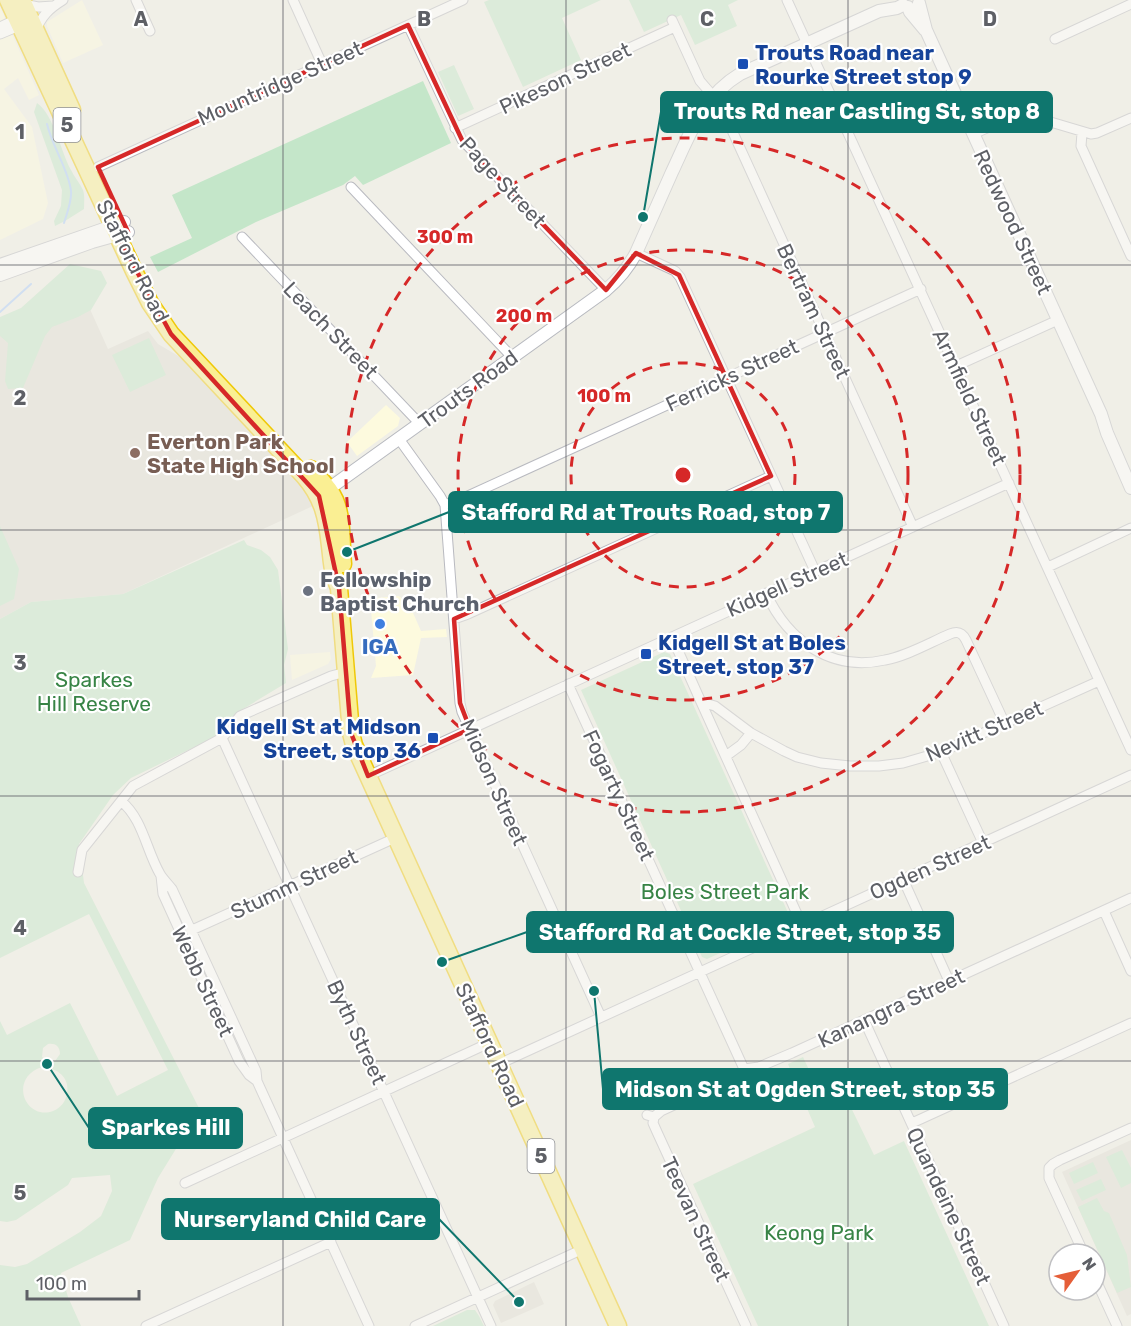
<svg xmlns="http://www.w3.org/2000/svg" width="1131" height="1326" font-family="Rubik,sans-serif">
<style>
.commercial{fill:#fdfade}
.education{fill:#e0ded5}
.green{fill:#c4e6c9;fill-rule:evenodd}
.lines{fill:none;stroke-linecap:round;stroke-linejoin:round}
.stream{stroke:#aaccfd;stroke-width:2}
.street-casing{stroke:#b9bac0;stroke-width:11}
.secondary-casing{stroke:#b8bac0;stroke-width:14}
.highway-casing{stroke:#efc807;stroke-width:19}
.street{stroke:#fff;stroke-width:9}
.secondary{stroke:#fff;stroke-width:12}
.highway{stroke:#faef93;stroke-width:16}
.marked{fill:none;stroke:#d62828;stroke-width:4.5;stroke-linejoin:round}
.grid{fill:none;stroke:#5e6066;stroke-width:1.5;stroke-opacity:0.55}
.ring{fill:none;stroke:#d62828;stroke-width:3;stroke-dasharray:10 8}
.transit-dot{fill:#1a4fb4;stroke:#fff;stroke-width:2}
.education-dot{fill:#8d6e63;stroke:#fff;stroke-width:2}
.worship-dot{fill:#6b7280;stroke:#fff;stroke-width:2}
.shop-dot{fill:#3f7fe0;stroke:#fff;stroke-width:2}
.labels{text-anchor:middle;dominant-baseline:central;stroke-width:4.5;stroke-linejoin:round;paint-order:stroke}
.shield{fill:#fff;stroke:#8e9094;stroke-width:1.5}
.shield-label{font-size:20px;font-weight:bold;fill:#5e6066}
.transit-label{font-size:21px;font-weight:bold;fill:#164399;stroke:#fff;text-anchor:start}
.street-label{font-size:21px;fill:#5e6066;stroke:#fff}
.education-label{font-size:21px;font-weight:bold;fill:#785e54;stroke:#fff;text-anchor:start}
.worship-label{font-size:21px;font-weight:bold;fill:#5b616d;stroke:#fff;text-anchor:start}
.shop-label{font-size:21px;font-weight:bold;fill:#366cbe;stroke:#fff}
.park-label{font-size:21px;fill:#388446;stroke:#fff}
.grid-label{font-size:20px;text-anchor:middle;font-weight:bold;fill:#5e6066;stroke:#fff;stroke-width:4.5;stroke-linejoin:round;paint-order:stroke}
.centre{fill:#d62828;stroke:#fff;stroke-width:3}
.ring-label{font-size:18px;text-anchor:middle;font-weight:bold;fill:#d62828;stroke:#fff;stroke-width:4.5;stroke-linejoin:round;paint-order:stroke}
.leader{fill:none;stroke:#0f766e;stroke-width:2}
.callout-dot{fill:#0f766e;stroke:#fff;stroke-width:2}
.callout{fill:#0f766e;stroke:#0f766e;stroke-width:2}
.callout-label{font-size:22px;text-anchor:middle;font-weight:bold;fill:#fff}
</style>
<rect width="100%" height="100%" fill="#f0efe7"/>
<!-- commercial -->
<path class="commercial" d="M82,0L103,45L63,63L47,26V22Z
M0,7L39,95L29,100L18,78L4,89L32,127L48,203L43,219L0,240Z
M386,405L400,418L398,426L357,456L347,442Z
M399,596L410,606L421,631L446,629L447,637L421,638L413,675L371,678L376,666L371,610L365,599Z
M330,652L331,659L328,664L292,680L290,655Z"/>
<!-- education -->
<path class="education" d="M80,287L108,349L148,331L158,344L180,357L298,482L311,498L315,505L123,594L31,602L0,619V323Z
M1131,1140V1314L1127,1316L1062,1172Z
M534,1282L544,1304L501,1323L493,1305L495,1301Z"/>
<!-- green -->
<path class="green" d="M489,0H601L562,18L581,60L523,87L484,2Z
M629,0H738L728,5L737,26L695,45L681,15L644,32Z
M454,65L474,109L458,116L438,72Z
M423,81L451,143L363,185L355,176L343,185L256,222L158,272L150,257L192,238L172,195Z
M37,103C54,115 61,152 71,170C74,177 80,183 83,190C85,196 84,203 84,209L65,221L55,226L54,221L61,206L62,190L34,112Z
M70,264L101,271L107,283L91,310L78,317L52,327L45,336L23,388L8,389L5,381L8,343L0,336V317L21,308Z
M149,338L166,375L130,392L112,355Z
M0,526L19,569L14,599L0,606Z
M244,540L247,545L261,550L270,557L278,570L288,649L284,665L286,683L238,712L215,737L131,778L113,795L79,844L84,883L200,1110L158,1178L130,1240L61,1273L68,1297L81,1326H0V1265L15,1267L27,1264L80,1232L101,1216L112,1191L110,1175L72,1178L68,1185L16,1220L7,1222L0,1221V1021L7,1035L70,1003L117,1096L168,1070L89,914L0,958V619L31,602L123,594ZM48,1044C55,1043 60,1046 60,1054L55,1061H47L42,1057L43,1048ZM42,1067C57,1068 70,1077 67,1093C66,1101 61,1108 53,1111C25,1121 8,1078 42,1067Z
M664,652L670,654L790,917L787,923L707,959L702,957L581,690Z
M803,1057L818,1089L834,1095L843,1091L874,1155L904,1141L989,1326H758L693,1184L815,1127L788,1064Z
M1122,1150L1131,1168V1183L1121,1188L1106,1157Z
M1093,1162L1098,1173L1074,1184L1069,1173Z
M1101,1179L1106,1190L1082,1201L1076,1190Z
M1097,1198L1104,1211L1109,1213L1127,1255L1131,1287L1117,1293L1078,1207Z
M467,1310H475L479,1316L484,1326H433Z"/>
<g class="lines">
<!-- stream -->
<path class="stream" d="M47,124C52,146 69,171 71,191C72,201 67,213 64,223
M0,312L31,284"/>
<defs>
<path id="street" d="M136,0L150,31
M293,0L322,64
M787,0L1131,750
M24,4L38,7L53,6
M672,20L700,81L720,104L913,527
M408,25L462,140L606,290
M0,27L21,17
M36,31C41,16 50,8 63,0
M0,34L24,24
M1055,39L1131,4
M455,128L675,27
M1082,133L1081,146L1131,256
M973,134L1017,115H1027L1091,134L1097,133L1131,118
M98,167L463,0
M351,187L512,357
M242,237L420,424
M636,253L675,271L680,277L815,571
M956,366L1058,320
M399,439L440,496L445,505L460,703L462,712L601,1017
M445,505L459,500L921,289
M1048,567L1131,528
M766,593C788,641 831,672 885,660C907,656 929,643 950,634C957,631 962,632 966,640L1005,724
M454,619L468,614L771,476
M672,637L701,702L715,706L751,733L784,751L797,757L821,763L850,766H879L903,763L941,752L1099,681
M568,684L744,1069
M701,702L802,925
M222,738L491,1326
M941,752L983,843
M726,756L741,745L751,733
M368,776L1009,483
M121,801C143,819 146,850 160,874C163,879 168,884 172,889L256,1071L257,1081L369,1326
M78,872L82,850L133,786L222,738L240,716L331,676L346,672
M161,876L163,894L239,1061L249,1075L257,1081
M903,879L949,981
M1104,911L1131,971
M192,930L395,838
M864,1020L1004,1326
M499,1064L1131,775
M647,1115L654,1117L653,1123L657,1132L746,1326
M654,1117L661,1111L731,1079L744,1069L759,1067L792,1053L1131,898
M912,1123L1131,1023
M185,1183L489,1043
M1084,1254L1049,1178V1168L1053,1164L1060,1160L1131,1128
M1095,1278L1117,1326
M146,1326L331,1242
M415,1326L583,1249"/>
<path id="secondary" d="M919,3L926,30L1101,414L1107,433L1131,488
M908,7L910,12L925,30
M0,265L124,222
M0,275L92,242L128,232
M323,493L606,290C619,279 628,268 636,253C648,226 660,199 672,172C690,134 702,97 740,74L879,11L897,8L903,5"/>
<path id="highway" d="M8,0L134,271L150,303L171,334L304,476C323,498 327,518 330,546C332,562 332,573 339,588L351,733L354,745L618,1326
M22,0L72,110
M311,469C320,479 330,488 335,500C343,519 341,544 343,564"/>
</defs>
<!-- street casing -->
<use href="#street" class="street-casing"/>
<!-- secondary casing -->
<use href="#secondary" class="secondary-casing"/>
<!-- highway casing -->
<use href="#highway" class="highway-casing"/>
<!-- street -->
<use href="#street" class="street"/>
<!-- secondary -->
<use href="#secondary" class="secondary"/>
<!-- highway -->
<use href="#highway" class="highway"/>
</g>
<!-- marked area -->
<path d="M0 0H1131V1326H0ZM408,25L462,140L606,290L636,253L679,275L771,476L454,619L460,703L470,729L368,776L351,733L339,588L319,496L171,334L117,235L128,232L98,167Z" fill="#f0efe7" fill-opacity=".55" fill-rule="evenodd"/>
<path class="marked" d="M408,25L462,140L606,290L636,253L679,275L771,476L454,619L460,703L470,729L368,776L351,733L339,588L319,496L171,334L117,235L128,232L98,167Z"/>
<!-- grid -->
<path class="grid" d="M283,0V1326M566,0V1326M848,0V1326M0,265H1131M0,530H1131M0,796H1131M0,1061H1131"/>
<!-- distance rings -->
<g class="ring">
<circle cx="683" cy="475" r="112"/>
<circle cx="683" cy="475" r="225"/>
<circle cx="683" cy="475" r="337"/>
</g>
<!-- markers -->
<g class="transit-dot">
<rect x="737" y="58" width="12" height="12" rx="3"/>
<rect x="640" y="648" width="12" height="12" rx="3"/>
<rect x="427" y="732" width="12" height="12" rx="3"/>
</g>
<circle class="education-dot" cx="135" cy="453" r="6"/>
<circle class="worship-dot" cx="308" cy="591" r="6"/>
<circle class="shop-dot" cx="380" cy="624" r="6"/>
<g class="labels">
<!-- shield labels -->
<g class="shield">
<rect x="53.5" y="108" width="27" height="34" rx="4.5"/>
<rect x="527.5" y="1139" width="27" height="34" rx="4.5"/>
</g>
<g class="shield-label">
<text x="67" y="125">5</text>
<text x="541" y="1156">5</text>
</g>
<!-- transit labels -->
<g class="transit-label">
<text x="755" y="52">Trouts Road near<tspan x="755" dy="24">Rourke Street stop 9</tspan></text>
<text x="658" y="642">Kidgell St at Boles<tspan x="658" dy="24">Street, stop 37</tspan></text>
<text x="421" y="726" text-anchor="end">Kidgell St at Midson<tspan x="421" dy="24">Street, stop 36</tspan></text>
</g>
<!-- street labels -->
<g class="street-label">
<text transform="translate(565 78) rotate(-25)">Pikeson Street</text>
<text transform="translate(280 83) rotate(-24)">Mountridge Street</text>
<text transform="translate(503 182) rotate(47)">Page Street</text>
<text transform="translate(1013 222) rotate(65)">Redwood Street</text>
<text transform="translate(133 261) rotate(63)">Stafford Road</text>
<text transform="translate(814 311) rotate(65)">Bertram Street</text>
<text transform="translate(331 330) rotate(46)">Leach Street</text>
<text transform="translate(732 375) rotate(-25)">Ferricks Street</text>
<text transform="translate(468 389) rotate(-36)">Trouts Road</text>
<text transform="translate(970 397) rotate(65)">Armfield Street</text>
<text transform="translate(787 584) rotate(-24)">Kidgell Street</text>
<text transform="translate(984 731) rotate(-23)">Nevitt Street</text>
<text transform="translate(494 782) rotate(66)">Midson Street</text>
<text transform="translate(619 795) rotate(65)">Fogarty Street</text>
<text transform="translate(930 867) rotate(-24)">Ogden Street</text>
<text transform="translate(294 884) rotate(-25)">Stumm Street</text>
<text transform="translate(203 981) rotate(65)">Webb Street</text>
<text transform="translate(891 1008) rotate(-25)">Kanangra Street</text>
<text transform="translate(357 1032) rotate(65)">Byth Street</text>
<text transform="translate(490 1045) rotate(65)">Stafford Road</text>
<text transform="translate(949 1206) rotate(65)">Quandeine Street</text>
<text transform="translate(696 1219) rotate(65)">Teevan Street</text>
</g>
<!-- education labels -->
<g class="education-label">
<text x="147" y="441">Everton Park<tspan x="147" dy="24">State High School</tspan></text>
</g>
<!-- worship labels -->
<g class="worship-label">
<text x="320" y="579">Fellowship<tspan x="320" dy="24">Baptist Church</tspan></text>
</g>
<!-- shop labels -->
<g class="shop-label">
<text x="380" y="646">IGA</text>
</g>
<!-- park labels -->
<g class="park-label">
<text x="94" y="679">Sparkes<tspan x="94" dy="24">Hill Reserve</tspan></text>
<text x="725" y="891">Boles Street Park</text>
<text x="819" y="1232">Keong Park</text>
</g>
</g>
<g class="grid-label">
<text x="141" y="26">A</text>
<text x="424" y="26">B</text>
<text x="707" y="26">C</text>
<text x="990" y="26">D</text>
<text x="20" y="139">1</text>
<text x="20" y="405">2</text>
<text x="20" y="670">3</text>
<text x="20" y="935">4</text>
<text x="20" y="1200">5</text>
</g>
<circle cx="683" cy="475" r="9" class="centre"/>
<g class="ring-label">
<text x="445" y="243">300 m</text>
<text x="524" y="322">200 m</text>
<text x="604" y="402">100 m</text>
</g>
<!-- callouts -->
<path class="leader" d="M643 217L661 112M347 552L449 512M442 962L527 932M594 991L603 1089M47 1064L89 1128M519 1302L439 1219"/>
<g class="callout-dot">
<circle cx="643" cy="217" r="6"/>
<circle cx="347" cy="552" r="6"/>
<circle cx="442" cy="962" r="6"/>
<circle cx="594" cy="991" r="6"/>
<circle cx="47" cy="1064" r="6"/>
<circle cx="519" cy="1302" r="6"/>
</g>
<g class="callout">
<rect x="661" y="92" width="391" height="40" rx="6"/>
<rect x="449" y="492" width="393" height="40" rx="6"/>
<rect x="527" y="912" width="426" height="40" rx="6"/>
<rect x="603" y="1069" width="404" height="40" rx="6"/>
<rect x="89" y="1108" width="153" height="40" rx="6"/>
<rect x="162" y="1199" width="277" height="40" rx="6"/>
</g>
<g class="callout-label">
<text x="857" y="119">Trouts Rd near Castling St, stop 8</text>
<text x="646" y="520">Stafford Rd at Trouts Road, stop 7</text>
<text x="740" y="940">Stafford Rd at Cockle Street, stop 35</text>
<text x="805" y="1097">Midson St at Ogden Street, stop 35</text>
<text x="166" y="1135">Sparkes Hill</text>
<text x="300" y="1227">Nurseryland Child Care</text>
</g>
<!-- north arrow -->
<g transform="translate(1077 1272) rotate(56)"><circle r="28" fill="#ffffff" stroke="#bfbfc2" stroke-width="1.5"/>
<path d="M0-4.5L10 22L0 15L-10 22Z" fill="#e55e38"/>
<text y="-9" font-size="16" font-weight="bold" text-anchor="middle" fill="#5e6066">N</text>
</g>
<!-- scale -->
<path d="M27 1290v9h112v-9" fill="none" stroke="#5e6066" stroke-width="3"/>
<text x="36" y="1290" font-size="18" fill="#5e6066" stroke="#ffffff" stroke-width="4.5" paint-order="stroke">100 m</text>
</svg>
